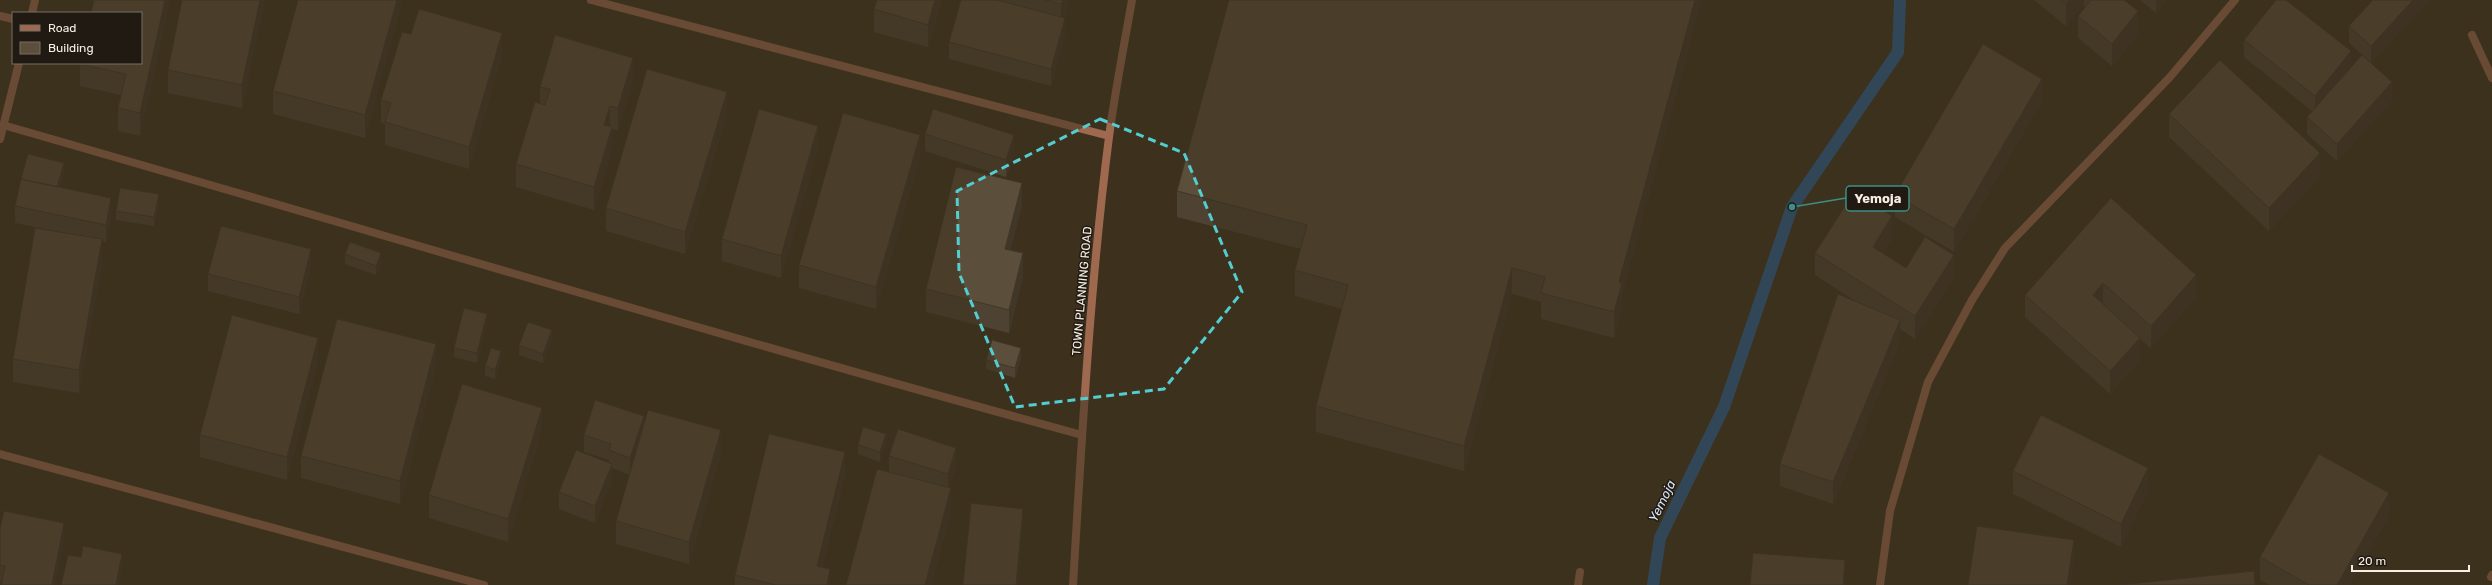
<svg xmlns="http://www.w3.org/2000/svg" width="2492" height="585" font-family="Rubik,sans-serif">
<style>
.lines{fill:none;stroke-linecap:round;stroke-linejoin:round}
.stream{stroke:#2563a0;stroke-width:12}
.service{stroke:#9f6950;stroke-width:8}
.minor{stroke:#9f6950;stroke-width:8}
.wall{fill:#4e4332}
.shaded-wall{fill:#403729}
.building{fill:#5b4e3a;stroke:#403729}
.marked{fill:none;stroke:#52cdd0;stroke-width:3;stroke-dasharray:8 5;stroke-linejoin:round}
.labels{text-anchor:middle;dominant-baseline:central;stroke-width:3;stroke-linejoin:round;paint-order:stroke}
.street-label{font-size:12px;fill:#f6eee2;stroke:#201a12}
.water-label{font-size:13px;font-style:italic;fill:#d5e5f6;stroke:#201a12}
.leader{fill:none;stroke:#3d8e85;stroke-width:1.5}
.callout-dot{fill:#3d8e85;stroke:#201a12;stroke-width:1.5}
.callout{fill:#201a12;stroke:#3d8e85;stroke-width:1.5}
.callout-label{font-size:13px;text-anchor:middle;font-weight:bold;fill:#f6eee2}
</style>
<rect width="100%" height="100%" fill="#3d311e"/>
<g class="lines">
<!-- stream -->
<path class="stream" d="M1653,585L1660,538L1724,407L1792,207L1898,52L1900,0"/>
<!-- service -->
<path class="service" d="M1578,585L1580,572"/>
<!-- minor -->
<path class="minor" d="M591,0L1109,136
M32,13L35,0
M0,16L13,19
M2472,35L2492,78
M3,125C363,228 721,337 1082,435
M0,139L19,63
M0,454L484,585
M2491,577L2492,575
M1073,585C1082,436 1090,285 1109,137C1115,91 1124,46 1132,0
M1880,585L1890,511L1928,382L1972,300L2005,248L2170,77L2235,0"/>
</g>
<!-- wall -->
<path class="wall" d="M94,0H170L140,136L118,131V108L121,95L80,86V63Z
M264,0V3L242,108L168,93V70Z
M401,0V5L365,138L273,114V91Z
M942,0L928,47L874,32V9Z
M961,0H1069L1064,18L1065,35L1051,86L949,59V42Z
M1229,0L1622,296V309L1614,338L1541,319V302L1512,294L1464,471L1316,432V406L1342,309L1295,296V270L1301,249L1177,217V191Z
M2034,0H2124L2138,34L2112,66L2078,38V16L2085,7L2084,5L2066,26Z
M2140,0H2166L2156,13Z
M2373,0H2429L2371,63L2392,100L2337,161L2307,134V117L2312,111L2244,57V40L2351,68L2371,63L2349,43V26Z
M502,55L469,169L385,145V124L381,123V100Z
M633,80L618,130L612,129V150L594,210L516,187V164L540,103V87Z
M2042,101L1954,252L1895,217V195Z
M2169,114L2320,176L2269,231L2169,137Z
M727,115L685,254L606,231V208Z
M925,134L1014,152L1006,177L925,151Z
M818,148L781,278L722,261V239Z
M920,157L876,309L799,288V265Z
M64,173L60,187L111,215L106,242L102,241V262L79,393L13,382V359L54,231L15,223V206Z
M2111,198L2196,297L2151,348L2140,339V360L2110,394L2025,317V295Z
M159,203L154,226L116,220V211Z
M1022,206L1010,250L1023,276L1009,333L926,312V289Z
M1892,238L1883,253L1906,268L1954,278L1915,339L1900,329V342L1833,504L1780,486V464L1858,303L1815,275V253Z
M345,254L381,263L376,275L345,264Z
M311,266L299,314L208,291V274Z
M487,323L477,363L454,357V348Z
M552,339L543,363L519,355V345Z
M1021,357L1015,378L986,369V360Z
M318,360L287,480L200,457V435Z
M501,360L495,379L485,376V366Z
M436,367L400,504L301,478V456Z
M644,425L721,453L689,564L616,544V521L630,475L612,468V481L595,523L559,509V492L609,463V460L584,452V435Z
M542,430L508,542L429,518V495Z
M886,444L880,462L858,454V445Z
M889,456L956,465L949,488L951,511L931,585H846L889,472Z
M2013,471L2148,490L2121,547L2013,494Z
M845,475L822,567L830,585H735V575Z
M2389,516L2349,585H2270L2260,580V557Z
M0,529L64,540L1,583L0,582Z"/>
<!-- shaded-wall -->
<path class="shaded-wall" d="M165,0H170L140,136V113Z
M260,0H264V3L242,108V85Z
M397,0H401V5L365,138V115Z
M935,0H942L928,47V25Z
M1063,0H1069L1061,27V4Z
M1695,0H1702L1622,296V309L1614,338V312L1619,282Z
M2069,0H2084V5L2066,26V3Z
M2156,0H2166L2156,13Z
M2413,0H2429L2371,63V46Z
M2138,11V34L2112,66V44Z
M1065,18V35L1051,86V69Z
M502,33V55L469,169V147Z
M2351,51V68L2315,113V96Z
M633,58V80L618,130V108Z
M2042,79V101L1954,252V229Z
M2392,82V100L2337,161V144Z
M727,92V115L685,254V232Z
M610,106V128L604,125Z
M818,126V148L781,278V256Z
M612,127V150L594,210V187Z
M920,135V157L876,309V287Z
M1014,135V152L1006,177V160Z
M2320,153V176L2269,231V208Z
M64,163V173L57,198V189Z
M1022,183V206L1005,272V249Z
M159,194V203L154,226V217Z
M111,198V215L106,242V225Z
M1892,216V238L1873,269V247Z
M102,239V262L79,393V370Z
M311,249V266L299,314V297Z
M381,253V263L376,275V266Z
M1023,253V276L1009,333V310Z
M1954,255V278L1915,339V316Z
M1512,268V294L1464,471V446Z
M2196,275V297L2151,348V326Z
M2103,283V306L2093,295Z
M487,314V323L477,363V353Z
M1900,320V342L1833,504V482Z
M552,330V339L543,363V354Z
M318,338V360L287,480V457Z
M2140,338V360L2110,394V371Z
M436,344V367L400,504V481Z
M1021,348V357L1015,378V368Z
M501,351V360L495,379V370Z
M542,408V430L508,542V519Z
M644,416V433L630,475V458Z
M721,430V453L689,564V542Z
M886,434V444L880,462V452Z
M956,448V465L948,491V474Z
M845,452V475L817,585V566Z
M612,464V481L595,523V506Z
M2148,468V490L2121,547V524Z
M951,488V511L931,585H925Z
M2389,493V516L2349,585H2337Z
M1023,509V526L1018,585H1016Z
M64,523V540L55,585H52Z
M2074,540V562L2070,585H2067Z
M122,554V571L119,585H116Z
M1845,560V585H1843Z
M830,569V585H827Z"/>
<!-- building -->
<path class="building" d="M94,0H165L140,113L118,108L126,74L80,64V63H141V13H91Z
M182,0H260L242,85L168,70Z
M298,0H397L365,115L273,91Z
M877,0H935L928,25L874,9Z
M961,0H997L1065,18L1051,69L949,42Z
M1045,0H1063L1061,4Z
M1229,0H1695L1619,282L1622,283L1614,312L1541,293L1545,277L1512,268L1464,446L1316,406L1348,285L1295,270L1307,225L1177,191Z
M2062,0H2069L2066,3Z
M2091,0H2124L2138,11L2112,44L2078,16Z
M2276,0H2286L2351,51L2315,96L2244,40Z
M2373,0H2413L2371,46L2349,26Z
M419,9L502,33L469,147L385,122L391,103L381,100L402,32L411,34Z
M555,35L633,58L618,108L610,106L604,125L612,127L594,187L516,164L535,102L545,105L550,89L540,87Z
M1983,44L2042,79L1954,229L1895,195Z
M2362,55L2392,82L2337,144L2307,117Z
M2220,60L2320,153L2269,208L2169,114Z
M647,69L727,92L685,232L606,208Z
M759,109L818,126L781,256L722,239Z
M933,109L1014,135L1006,160L925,134Z
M843,113L920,135L876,287L799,265Z
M28,154L64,163L57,187L21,179Z
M956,167L1022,183L1005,249L1023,253L1009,310L926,289Z
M21,179L111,198L106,225L15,206Z
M120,188L159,194L154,217L116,211Z
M1854,192L1892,216L1873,247L1906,268L1925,237L1954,255L1915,316L1815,253Z
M2111,198L2196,275L2151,326L2103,283L2093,295L2140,338L2110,371L2025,295Z
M221,226L311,249L299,297L208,274Z
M35,228L102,239L79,370L13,359Z
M350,242L381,253L376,266L345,254Z
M1838,294L1900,320L1833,482L1780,464Z
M464,308L487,314L477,353L454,348Z
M232,315L318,338L287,457L200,435Z
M337,319L436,344L400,481L301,456Z
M528,322L552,330L543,354L519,345Z
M992,340L1021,348L1015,368L986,360Z
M491,348L501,351L495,370L485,366Z
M462,384L542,408L508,519L429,495Z
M595,400L644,416L630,458L609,450L611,444L584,435Z
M648,410L721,430L689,542L616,521Z
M2041,415L2148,468L2121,524L2013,471Z
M863,427L886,434L880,452L858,445Z
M898,429L956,448L948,474L889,456Z
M769,434L845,452L817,566L830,569L827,585H776L735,575Z
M576,450L612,464L595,506L559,492Z
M2319,454L2389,493L2337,585H2309L2260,557Z
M877,469L951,488L925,585H846Z
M971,503L1023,509L1016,585H963Z
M4,511L64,523L52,585H1L5,566L0,565V529Z
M1977,526L2074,540L2067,585H1968Z
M83,546L122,554L116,585H61L68,555L81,557Z
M1753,553L1845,560L1843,585H1750Z
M2254,571L2255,585H2120Z"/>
<!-- marked area -->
<path d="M0 0H2492V585H0ZM1100,119L1184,153L1242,292L1164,389L1015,407L959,273L957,191Z" fill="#3d311e" fill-opacity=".55" fill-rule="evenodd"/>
<path class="marked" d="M1100,119L1184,153L1242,292L1164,389L1015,407L959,273L957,191Z"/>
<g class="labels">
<!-- street labels -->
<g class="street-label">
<text transform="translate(1082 291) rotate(-85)">TOWN PLANNING ROAD</text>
</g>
<!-- water labels -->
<g class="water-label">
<text transform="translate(1662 501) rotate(-64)">Yemoja</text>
</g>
</g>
<!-- callouts -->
<path class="leader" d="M1792 207L1846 198"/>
<circle class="callout-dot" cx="1792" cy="207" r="4"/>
<rect class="callout" x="1846" y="186" width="63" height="25" rx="4"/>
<g class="callout-label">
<text x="1878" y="203">Yemoja</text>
</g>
<!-- legend -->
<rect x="12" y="12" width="130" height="52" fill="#201a12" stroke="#766f65"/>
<rect x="20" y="25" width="20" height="6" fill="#9f6950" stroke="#766f65"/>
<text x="48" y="32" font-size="12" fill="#f6eee2">Road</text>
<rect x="20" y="42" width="20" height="12" fill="#5b4e3a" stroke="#766f65"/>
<text x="48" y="52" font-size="12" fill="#f6eee2">Building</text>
<!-- scale -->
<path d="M2352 565v6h117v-6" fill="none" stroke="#f6eee2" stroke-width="2"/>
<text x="2358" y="565" font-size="12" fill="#f6eee2" stroke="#201a12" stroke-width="3" paint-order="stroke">20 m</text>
</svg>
